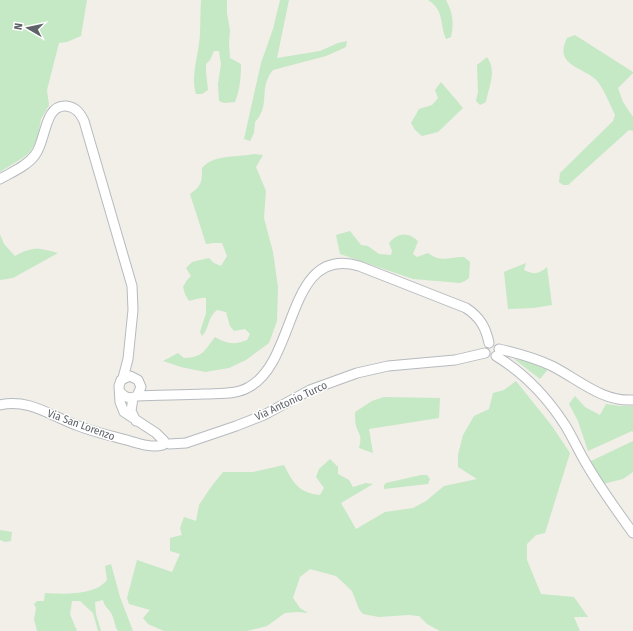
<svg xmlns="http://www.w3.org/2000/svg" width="633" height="631" font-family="'Fira Sans Condensed',sans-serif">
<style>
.green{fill:#c5e8c5}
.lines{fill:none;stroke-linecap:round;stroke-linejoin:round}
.secondary-casing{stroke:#b6babf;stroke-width:11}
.secondary{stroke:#fff;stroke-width:9}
.labels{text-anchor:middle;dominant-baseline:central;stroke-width:3;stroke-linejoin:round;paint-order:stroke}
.street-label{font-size:11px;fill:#5f6368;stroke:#fff}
</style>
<rect width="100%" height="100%" fill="#f1efe8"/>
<!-- green -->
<path class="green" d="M0,0H87L81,36L67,42L59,43L47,90L49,105L41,119L38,136L34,145L30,152L24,157L0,172Z
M201,0H227V13L230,30L229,43L230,58L241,64C241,76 240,90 235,102L224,103L219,101L218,84L221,64L219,51H214L210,60L206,64V72L208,90L202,94H196C191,79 197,59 199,44C201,30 200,14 201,0Z
M280,0H289L277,58L320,51L338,43L347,41L346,47L326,56L273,70C271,73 269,75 268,78C261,93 269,107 255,122L254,133L250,141L244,139L261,63L273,29Z
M428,0H446C453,13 454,23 451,37L446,39C441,29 443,16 436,7C434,4 431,2 428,0Z
M575,35L633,72V73L618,88L623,102L633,117V131L629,130L568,185H563L559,182L560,173L613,121L615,115C611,106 604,90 598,82C584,66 553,67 567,38Z
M487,57C497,71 489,86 486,102L480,105L476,101L478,92L477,65Z
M441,82L463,108L438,132L422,136L415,130L411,123L419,109L432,105L438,98L435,90Z
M254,154L263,155L256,167L266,191L264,218L273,252L278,287L277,321L269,343L246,360L229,368L205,372L181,367L163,361L178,353L184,358C204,357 204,351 215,337C226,344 236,345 247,340L250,334L245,329L234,331L230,326L226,312L217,310C207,318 210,327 202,336L200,332L206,313V298C200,297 195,300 189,301L185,294L183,287L187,280L191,276L186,268L192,262L209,258L214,263L221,266L227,256L222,243H213L206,244L190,194C202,186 202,181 202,168C204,166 207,163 209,162C222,155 240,157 254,154Z
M350,231L361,245L368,246L379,254L391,255L392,251L389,243C397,233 408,231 418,241L413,254L417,257L428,253C441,263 448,257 464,257L470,262L469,278L465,281L460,283L413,279L340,254L336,235Z
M0,234L4,244L15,256C34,246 38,248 58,253L13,278L0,280Z
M526,263L524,270C534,275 539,274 547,267L552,305L533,308L508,309L504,272Z
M514,359L528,361L549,368L540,379Z
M516,381L552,426L570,453L545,533L536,535L527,544V560L541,594L574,597L588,617H574L580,631H440L427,624L419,616L408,615L379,617L363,614L359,609L352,591L336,576L310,569L300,577L293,598L300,608L308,613L298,612L285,613L267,626L247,631H164L148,624L143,618L150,610L129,604L127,598L137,560L172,572L180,554L170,551V538L182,535L180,528L184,517L196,521L199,505L211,487L223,472H253L284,465C293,483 299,493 320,495L324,488L316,477L319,469L330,459L338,467V474L349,480L353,487L366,483L373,484L341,503L356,529L385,512L413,508L426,501L444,486L477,479L458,467V455L463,435L474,416L489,409L493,393L504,390Z
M575,396L585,407L600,415L606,404L621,406H633V432L632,431L588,451L578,421L569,404Z
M384,397L440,398L439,418L369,429L373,453L359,448C362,435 360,437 356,426C355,422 355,417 355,412L372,401Z
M633,441V472L623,479L603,484L591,461Z
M421,475H427L430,479L428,484L384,489V485L386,483Z
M0,530L12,532L11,541L5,542L0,540Z
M111,564L120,597L133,631H118C114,626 115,619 111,613C108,608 104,606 103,600L95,602L96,614L101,631H98L93,613L80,601H72L70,614L77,631H37L34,619L36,608L34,604L37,601H44L45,593C62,594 95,596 107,580L105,566Z"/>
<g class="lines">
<defs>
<path id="secondary" d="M0,179C12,172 27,166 35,155C46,142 44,104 66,106C76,107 80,113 84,121L132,286L133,310L128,359L123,378
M499,349C517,353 535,358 552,366C578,379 602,402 633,400
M496,356C524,373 547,397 565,425C573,438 579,452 587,465C601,489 617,511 633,533
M120,392C125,398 130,399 137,396L141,387L138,380L130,376L121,380L119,386L120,402L124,412L156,433L164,441
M137,396C159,395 182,395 204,394C219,393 236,395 249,387C298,361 286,244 359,266L466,308C480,317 486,328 489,343
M133,398L131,411L136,421
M0,405C28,398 51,416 76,425C93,432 112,436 130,441C140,444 152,448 163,445
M169,444L186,443L236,426L264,415L310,390L357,373L388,366L455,360L485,353"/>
</defs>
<!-- secondary casing -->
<use href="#secondary" class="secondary-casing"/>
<!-- secondary -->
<use href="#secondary" class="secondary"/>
</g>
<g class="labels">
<!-- street labels -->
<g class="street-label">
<text transform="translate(291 401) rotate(-25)">Via Antonio Turco</text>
<text transform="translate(81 425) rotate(20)">Via San Lorenzo</text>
</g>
</g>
<!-- north arrow -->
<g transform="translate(28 28) rotate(279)" stroke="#ffffff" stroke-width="3" paint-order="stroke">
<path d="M0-3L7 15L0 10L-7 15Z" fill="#5f6368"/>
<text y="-6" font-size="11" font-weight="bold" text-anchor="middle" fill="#5f6368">N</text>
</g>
</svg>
